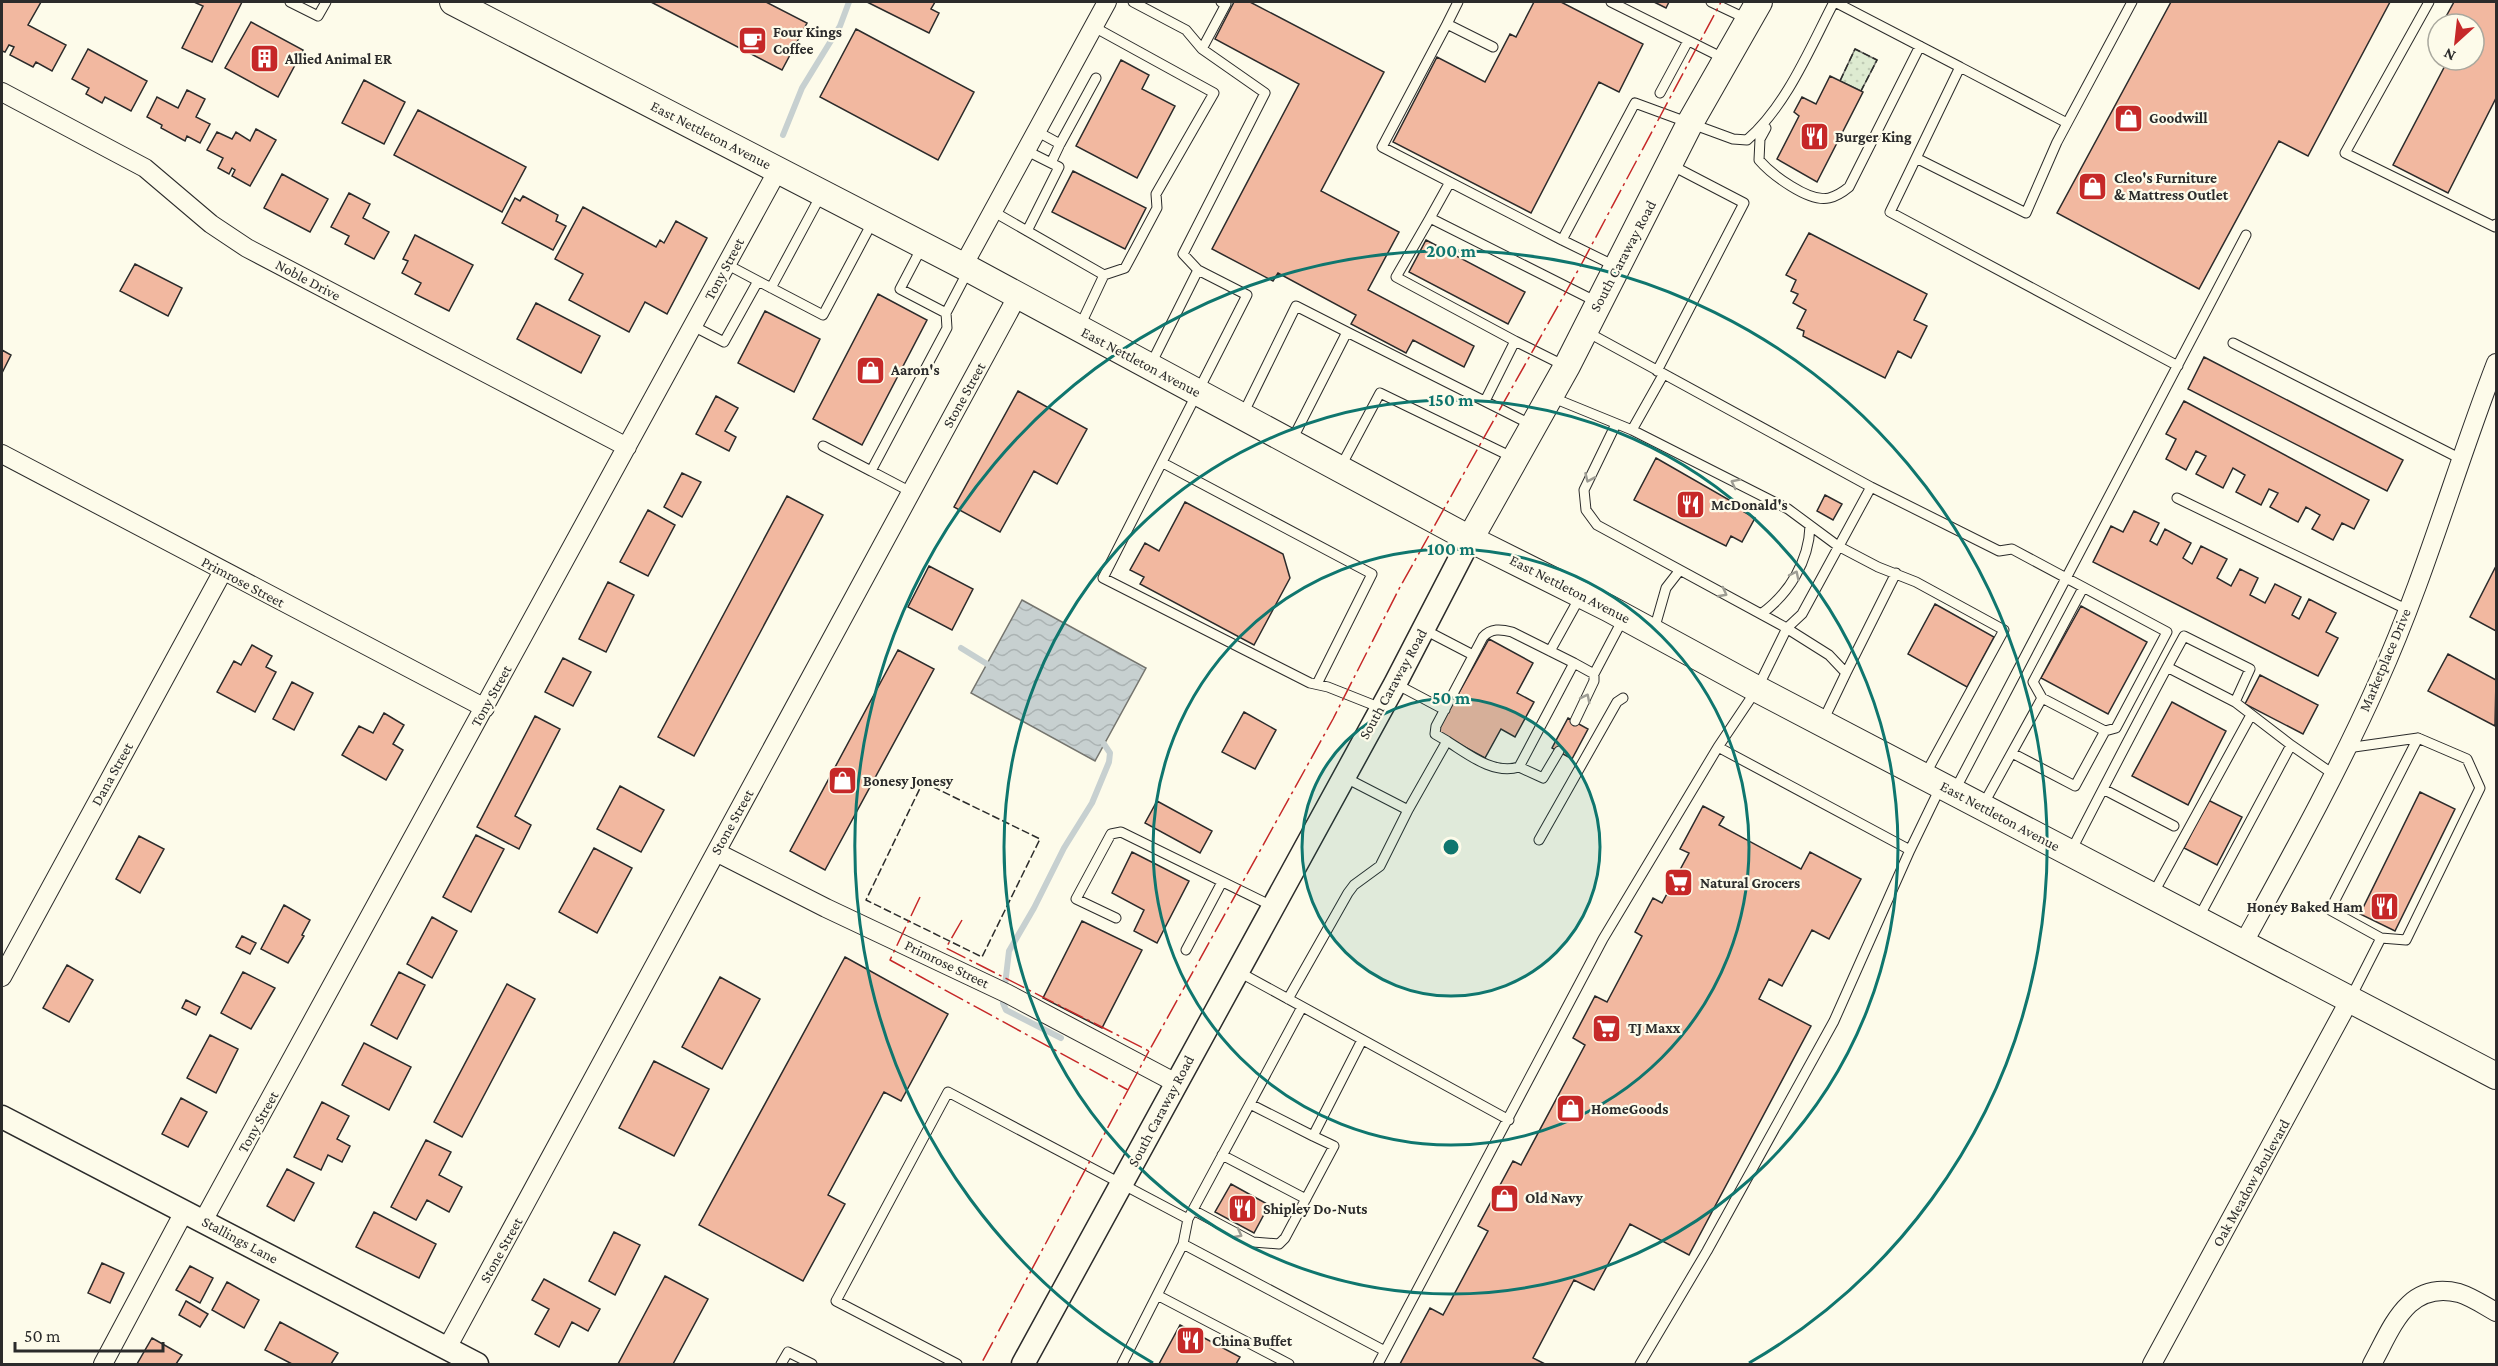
<svg xmlns="http://www.w3.org/2000/svg" width="2498" height="1366" font-family="'Crimson Pro',serif">
<style>
.park{fill:url(#park-dots);stroke:#74746e;stroke-width:1.5}
.water{fill:url(#water-waves);stroke:#74746e;stroke-width:1.5}
.lines{fill:none;stroke-linecap:round;stroke-linejoin:round}
.stream{stroke:#c7d0d0;stroke-width:6}
.building{fill:#f2b8a0;stroke:#2b2b2b;stroke-width:1.5}
.service-casing{stroke:#2b2b2b;stroke-width:11}
.minor-casing{stroke:#2b2b2b;stroke-width:20}
.tertiary-casing{stroke:#2b2b2b;stroke-width:25}
.secondary-casing{stroke:#2b2b2b;stroke-width:28}
.service{stroke:#fdfbea;stroke-width:9}
.minor{stroke:#fdfbea;stroke-width:18}
.tertiary{stroke:#fdfbea;stroke-width:22}
.secondary{stroke:#fdfbea;stroke-width:26}
.fence{stroke:#2b2b2b;stroke-width:1.5;stroke-dasharray:8 3;stroke-linecap:butt}
.power{stroke:#c62828;stroke-width:1.5;stroke-dasharray:21 4.5 3 4.5;stroke-linecap:butt}
.oneway{stroke:#9e9d94}
.ring{fill:none;stroke:#0f766e;stroke-width:3}
.labels{text-anchor:middle;dominant-baseline:central;stroke-width:4.5;stroke-linejoin:round;paint-order:stroke}
.poi-label{font-size:15px;font-weight:bold;fill:#2b2b2b;stroke:#fdfbea;text-anchor:start}
.street-label{font-size:15px;fill:#2b2b2b;stroke:#fdfbea}
.centre{fill:#0f766e;stroke:#fdfbea;stroke-width:3}
.ring-label{font-size:18px;text-anchor:middle;font-weight:bold;fill:#0f766e;stroke:#fdfbea;stroke-width:4.5;stroke-linejoin:round;paint-order:stroke}
</style>
<defs>
<pattern id="park-dots" width="8" height="8" patternUnits="userSpaceOnUse" patternTransform="scale(1.5)"><rect width="8" height="8" fill="#deebd1"/><path d="M2 2h.1M6 6h.1" fill="none" stroke="#bfcab4" stroke-width="1.8" stroke-linecap="round"/></pattern>
<pattern id="water-waves" width="16" height="10" patternUnits="userSpaceOnUse" patternTransform="scale(1.5)"><rect width="16" height="10" fill="#c7d0d0"/><path d="M0 5q4-4 8 0t8 0" fill="none" stroke="#abb3b3"/></pattern>
</defs>
<rect width="100%" height="100%" fill="#fdfbea"/>
<!-- park -->
<path class="park" d="M1855,49L1877,60L1861,91L1840,81Z"/>
<!-- water -->
<path class="water" d="M1022,600L1146,668L1095,761L971,693Z"/>
<g class="lines">
<!-- stream -->
<path class="stream" d="M783,135L802,88L840,26L849,2
M961,648L987,664
M1005,985L1009,951L1034,908L1064,848L1092,803L1109,762L1110,753L1104,744
M1003,1003L1006,1010L1061,1038"/>
</g>
<!-- building -->
<path class="building" d="M2,2H41L28,25L66,45L52,71L36,62L33,67L10,55L14,47L9,45L5,52L2,51Z
M194,2H242L212,62L182,48L203,6Z
M651,2H766L807,23L782,70Z
M867,2H935L931,9L939,13L929,33Z
M1234,2H1250L1384,72L1321,191L1399,232L1368,290L1474,346L1464,367L1413,340L1406,353L1351,324L1356,315L1278,273L1273,281L1212,249L1299,84L1215,39Z
M1534,2H1561L1643,44L1619,92L1599,82L1531,213L1393,142L1437,57L1485,82L1510,34L1516,37Z
M1654,2H1669L1666,8Z
M2171,2H2390L2308,156L2279,141L2199,289L2057,213Z
M2454,2H2496V98L2448,193L2393,165L2448,60H2474V24L2443,22Z
M251,22L303,50L278,97L225,68Z
M856,29L974,92L938,160L820,97Z
M88,49L147,81L131,111L105,97L102,103L86,94L89,88L72,79Z
M1121,60L1149,75L1142,89L1175,106L1137,178L1076,146Z
M1830,76L1863,92L1817,182L1777,159L1799,116L1794,112L1802,97L1816,104Z
M364,80L405,102L384,144L342,123Z
M187,90L205,99L196,117L210,124L200,143L187,136L185,141L161,128L162,125L147,117L157,97L178,108Z
M418,110L526,167L502,212L394,155Z
M256,129L276,140L250,186L232,176L235,170L232,168L229,174L218,168L223,158L207,150L217,132L232,139L236,132L250,141Z
M1073,171L1146,208L1125,249L1052,212Z
M282,174L328,199L310,232L264,208Z
M349,193L370,204L363,218L389,232L374,259L345,244L349,236L331,227Z
M523,196L558,215L556,221L566,226L553,250L502,223L515,198L520,201Z
M583,207L656,247L660,240L664,243L676,221L707,238L667,314L645,302L629,332L569,300L583,274L555,259Z
M1809,233L1927,294L1914,320L1927,326L1911,358L1898,351L1885,378L1803,336L1804,331L1797,328L1806,310L1793,303L1798,294L1791,291L1796,280L1786,275Z
M415,235L473,265L449,311L415,294L421,283L402,273L408,261L403,259Z
M1426,240L1525,292L1508,324L1409,272Z
M135,264L182,288L168,316L120,291Z
M878,294L927,320L862,445L813,419Z
M536,303L600,336L581,373L517,339Z
M765,311L820,339L794,392L738,363Z
M2,350L11,355L2,373Z
M2204,357L2403,460L2387,491L2188,389Z
M1018,391L1087,429L1057,484L1034,471L1000,532L954,507Z
M716,396L738,408L725,431L736,437L729,451L696,434Z
M2184,401L2369,500L2354,529L2342,523L2333,540L2312,529L2320,515L2306,507L2298,522L2270,507L2278,493L2269,489L2261,505L2236,492L2245,475L2233,468L2223,488L2196,474L2206,456L2196,451L2186,470L2166,459L2176,439L2166,434Z
M1656,458L1745,509L1744,512L1755,518L1742,542L1731,536L1726,546L1634,500Z
M682,473L701,482L682,517L664,507Z
M1825,495L1842,504L1833,520L1817,511Z
M787,496L823,515L694,756L658,737Z
M1185,502L1283,554L1290,578L1254,645L1140,584L1144,577L1130,570L1145,543L1159,551Z
M648,510L675,525L648,576L620,562Z
M2134,511L2159,523L2150,541L2157,545L2165,529L2191,543L2183,558L2192,564L2201,546L2227,559L2217,578L2231,586L2240,569L2258,578L2250,595L2265,603L2275,584L2301,597L2292,615L2299,619L2309,599L2336,613L2326,632L2338,638L2318,676L2093,562L2111,526L2123,532Z
M929,566L973,589L952,630L908,607Z
M2495,568L2496,569V631L2470,617Z
M608,582L634,595L606,652L579,639Z
M1935,604L1994,637L1967,687L1908,654Z
M2081,606L2147,642L2108,714L2041,678Z
M1489,639L1533,663L1517,693L1534,702L1515,737L1501,729L1485,758L1437,732Z
M252,645L272,656L266,667L276,672L255,712L217,692L234,661L241,665Z
M898,650L934,669L825,870L790,851Z
M2448,654L2496,680L2495,726L2428,691Z
M563,658L591,672L573,706L545,692Z
M2260,675L2318,705L2303,734L2245,704Z
M292,682L313,693L294,730L273,719Z
M2172,702L2226,731L2188,805L2132,776Z
M1244,712L1276,730L1255,769L1222,752Z
M384,713L404,725L393,744L403,750L386,780L342,755L359,726L373,733Z
M535,716L560,729L515,816L531,825L519,849L477,827Z
M1568,718L1588,729L1572,759L1552,748Z
M620,786L664,810L641,852L597,829Z
M2420,792L2455,809L2395,931L2360,914Z
M2208,800L2242,817L2217,865L2184,848Z
M1157,801L1212,831L1200,853L1145,823Z
M1703,806L1724,817L1719,825L1801,869L1810,852L1861,879L1829,939L1812,930L1782,986L1769,979L1759,999L1811,1026L1689,1255L1630,1224L1594,1290L1574,1280L1533,1358L1545,1364H1400L1430,1308L1443,1315L1488,1231L1478,1226L1513,1161L1521,1165L1585,1045L1573,1038L1595,996L1607,1002L1642,936L1635,932L1653,898L1662,903L1689,853L1680,849Z
M476,835L504,849L471,912L443,897Z
M139,836L164,849L140,893L116,879Z
M594,848L632,868L597,933L559,912Z
M1132,852L1189,881L1157,943L1134,931L1144,910L1112,893Z
M284,905L310,920L302,935L304,936L288,963L261,949Z
M432,917L457,931L432,978L407,964Z
M1082,921L1142,950L1102,1028L1043,998Z
M242,936L256,943L250,954L236,947Z
M845,957L948,1014L901,1101L884,1092L828,1195L845,1204L803,1281L699,1225Z
M67,965L93,980L69,1022L43,1008Z
M243,972L275,988L251,1029L221,1013Z
M399,972L425,985L397,1039L371,1025Z
M720,977L760,999L722,1069L682,1047Z
M507,984L535,999L462,1137L434,1122Z
M186,1000L200,1007L196,1015L182,1008Z
M210,1035L238,1049L216,1093L187,1078Z
M364,1043L411,1067L389,1110L342,1085Z
M654,1061L709,1089L674,1156L619,1128Z
M181,1098L207,1112L188,1147L162,1134Z
M322,1102L349,1116L337,1139L350,1146L342,1162L328,1155L321,1170L294,1157Z
M426,1140L451,1152L439,1175L462,1187L449,1212L427,1200L416,1220L391,1207Z
M287,1169L314,1183L294,1221L267,1206Z
M1231,1184L1269,1205L1254,1233L1215,1212Z
M374,1212L436,1244L419,1278L356,1247Z
M614,1232L640,1245L615,1295L589,1281Z
M102,1263L124,1273L110,1303L88,1293Z
M190,1266L213,1278L200,1303L176,1290Z
M665,1276L708,1299L673,1364H618Z
M544,1279L600,1309L588,1331L572,1322L559,1347L535,1334L549,1309L532,1300Z
M227,1282L259,1300L244,1328L212,1310Z
M186,1301L208,1314L200,1327L179,1315Z
M280,1322L338,1353L331,1364H292L265,1350Z
M1180,1325L1240,1357L1236,1364H1159Z
M152,1338L182,1355L176,1364H137Z"/>
<g class="lines">
<defs>
<path id="service" d="M290,2L318,16L326,2
M1133,2L1186,30L1202,49L1265,93L1183,254L1198,270L1151,364
M1611,2L1725,59
M1711,2L1747,19
M1835,2L1960,67L1890,212L2178,366
M2429,2L2345,153L2495,227L2496,224
M1447,24L1458,2
M1493,47L1447,24L1382,147L1562,240
M1202,49L1226,4L1221,2
M1960,67L2067,123
M1660,93L1688,41
M1766,128L1760,139L1759,160C1771,174 1809,203 1829,198C1837,196 1843,192 1849,187L1920,46
M1038,132L1060,144L1096,78
M1916,158L2026,213L2057,142L2132,2
M1051,163L1060,144
M994,212L1104,275
M1430,218L1450,182
M1027,231L1059,167L1027,151
M922,247L900,289L946,313L968,271
M1615,266L1562,240L1635,103L1733,139L1747,140C1787,105 1810,48 1834,2
M1198,270L1247,295L1103,578L1310,683L1328,687L1381,708
M758,281L823,315L873,221
M771,288L821,195
M693,326L724,342L758,281L726,264
M1080,326L1104,275L1125,268L1157,208L1156,194L1214,93L1094,27
M1347,332L1532,425
M1587,332L1871,487L1999,551L2012,549L2167,632L2116,728L2105,731L2042,698
M1515,341L1396,277L1430,218L1597,302
M2233,343L2461,459
M1657,371L1744,203L1671,165
M1551,397L1632,430L1788,509L1838,546L1878,567L1916,582L2004,630L1925,775
M1485,401L1515,341L1565,366
M1243,414L1296,306L1347,332L1292,440
M1615,426L1584,490L1586,510L1597,525L1783,626L1829,655L1846,673L1822,723
M1632,430L1663,375
M823,446L871,471L947,328L946,313
M1163,463L1372,574L1317,684
M1340,468L1380,393L1514,458
M871,471L911,492
M1871,487L1802,614L1787,628L1757,689L1718,747L1910,850L1940,788
M2177,498L2408,610
M1761,614C1789,594 1809,561 1810,526
M1423,629L1473,655
M1654,630L1666,588L1680,570
M1550,651L1580,597
M1846,673L1896,573
M1396,684L1445,710
M2235,702L2291,745
M1575,721L1594,681V674
M1447,741L1435,734L1436,726L1483,637C1491,628 1501,629 1512,632L1574,663
M2347,748L2418,738L2467,759L2480,788L2406,940L2381,938L2350,999
M2012,753L2075,786L2105,731
M1519,767L1543,778L1559,751
M2103,789L2174,826
M1955,790L2246,235
M1983,805L2042,698L2033,682L2083,588
M1408,810L1447,741C1468,754 1493,775 1519,767L1574,663L1594,674L1623,619
M1539,840L1617,702L1623,698
M2071,851C2108,779 2145,707 2184,636L2250,669L2235,702L2167,667
M2153,894L2251,715
M2199,917L2291,745L2333,774
M1116,918L1076,899L1111,834L1121,832L1272,906
M2381,938L2330,910L2418,738
M1186,950L1222,882
M1239,972L1509,1120
M1288,999L1348,893L1354,885L1380,866L1408,810L1344,777
M1250,1104L1313,1136L1362,1040
M1222,1155L1306,1199
M1193,1210L1253,1242L1279,1244L1285,1238L1334,1146L1313,1136
M1188,1219L1302,1007
M1157,1295L1289,1364
M781,1364L788,1352L812,1364
M957,1364L836,1301L948,1092L1188,1219L1183,1244L1385,1351
M1122,1364L1183,1244
M1378,1364L1603,939L1718,747
M1640,1364L1707,1251L1834,1021L1910,850"/>
<path id="minor" d="M2,92L145,168L211,224L247,248L627,447
M963,266L1107,2
M2,454L485,708
M716,852L826,908L1008,994L1176,1083
M2243,944C2290,858 2338,772 2378,682C2425,578 2455,469 2496,363
M2,977L223,571
M203,1221L778,170
M447,1348L1018,295
M103,1364L184,1212
M2152,1364L2349,1001
M2372,1364C2392,1328 2407,1280 2459,1293C2472,1297 2485,1306 2496,1312"/>
<path id="tertiary" d="M2,1117L477,1364
M1023,1364L1395,684L1470,539"/>
<path id="secondary" d="M453,2L969,269L1470,539L1608,608L1757,689L2496,1076
M1470,539L1567,366L1690,123L1759,2"/>
</defs>
<!-- service casing -->
<use href="#service" class="service-casing"/>
<!-- minor casing -->
<use href="#minor" class="minor-casing"/>
<!-- tertiary casing -->
<use href="#tertiary" class="tertiary-casing"/>
<!-- secondary casing -->
<use href="#secondary" class="secondary-casing"/>
<!-- service -->
<use href="#service" class="service"/>
<!-- minor -->
<use href="#minor" class="minor"/>
<!-- tertiary -->
<use href="#tertiary" class="tertiary"/>
<!-- secondary -->
<use href="#secondary" class="secondary"/>
<!-- fence -->
<path class="fence" d="M1840,81L1855,49L1877,60L1861,91
M923,782L1040,839L982,957L866,900Z"/>
<!-- power -->
<path class="power" d="M920,897L890,960L1128,1090L981,1364
M962,920L946,948L1149,1051L1333,719L1400,587L1581,265L1721,2
M1128,1090L1149,1051"/>
</g>
<!-- one-way arrows -->
<defs><path id="oneway-chevron" d="M-2-3.5L2.5 0L-2 3.5" fill="none" stroke-width="1.6" stroke-linecap="round" stroke-linejoin="round" transform="scale(1.5)"/></defs>
<g class="oneway">
<use href="#oneway-chevron" transform="translate(1589 478) rotate(114)"/>
<use href="#oneway-chevron" transform="translate(1735 483) rotate(-153)"/>
<use href="#oneway-chevron" transform="translate(1795 575) rotate(-64)"/>
<use href="#oneway-chevron" transform="translate(1723 593) rotate(28)"/>
<use href="#oneway-chevron" transform="translate(1586 698) rotate(-63)"/>
<use href="#oneway-chevron" transform="translate(1238 1234) rotate(28)"/>
</g>
<!-- distance rings -->
<circle cx="1451" cy="847" r="149" fill="#0f766e" fill-opacity=".12"/>
<g class="ring">
<circle cx="1451" cy="847" r="149"/>
<circle cx="1451" cy="847" r="298"/>
<circle cx="1451" cy="847" r="447"/>
<path d="M1153 1363A596 596 0 1 1 1749 1363"/>
</g>
<!-- icons -->
<defs>
<symbol id="cafe-square" viewBox="-11 -11 22 22"><rect x="-9" y="-9" width="18" height="18" rx="4" fill="#c62828" stroke="#fdfbea"/><path d="M-5.5-4.5H6V0H3Q3 3.5 0 3.5H-2.5Q-5.5 3.5-5.5 0ZM3-3.2v2h1.7v-2ZM-6 4.5H4V6H-6Z" fill="#fff"/></symbol>
<symbol id="building-square" viewBox="-11 -11 22 22"><rect x="-9" y="-9" width="18" height="18" rx="4" fill="#c62828" stroke="#fdfbea"/><path d="M-4-6H4V6H1V3H-1V6H-4ZM-2.5-4.3h1.7v1.8h-1.7ZM.8-4.3h1.7v1.8H.8ZM-2.5-1h1.7V.8h-1.7ZM.8-1h1.7V.8H.8Z" fill="#fff"/></symbol>
<symbol id="shop-square" viewBox="-11 -11 22 22"><rect x="-9" y="-9" width="18" height="18" rx="4" fill="#c62828" stroke="#fdfbea"/><path d="M-5-2.5h2.3a2.7 3.5 0 0 1 5.4 0H5L5.5 6h-11ZM-1.5-2.5h3a1.5 2.3 0 0 0-3 0Z" fill="#fff"/></symbol>
<symbol id="restaurant-square" viewBox="-11 -11 22 22"><rect x="-9" y="-9" width="18" height="18" rx="4" fill="#c62828" stroke="#fdfbea"/><path d="M-5-6h1v4h1v-4h1v4h1v-4h1v5L-1.5 .5V6h-2V.5L-5-1ZM5-6V6H3V1.5H1.5Q1.5-4 5-6Z" fill="#fff"/></symbol>
<symbol id="supermarket-square" viewBox="-11 -11 22 22"><rect x="-9" y="-9" width="18" height="18" rx="4" fill="#c62828" stroke="#fdfbea"/><path d="M-6-5.5h2.5l.6 2H6L4.5 2H-2.5L-4.4-4H-6ZM-1.5 3.2a1.3 1.3 0 1 0 .1 0ZM3 3.2a1.3 1.3 0 1 0 .1 0Z" fill="#fff"/></symbol>
</defs>
<g fill-rule="evenodd">
<use href="#cafe-square" x="736" y="24" width="33" height="33"/>
<use href="#building-square" x="248" y="42" width="33" height="33"/>
<use href="#shop-square" x="2112" y="102" width="33" height="33"/>
<use href="#restaurant-square" x="1798" y="120" width="33" height="33"/>
<use href="#shop-square" x="2076" y="170" width="33" height="33"/>
<use href="#shop-square" x="854" y="354" width="33" height="33"/>
<use href="#restaurant-square" x="1674" y="488" width="33" height="33"/>
<use href="#shop-square" x="826" y="764" width="33" height="33"/>
<use href="#supermarket-square" x="1662" y="866" width="33" height="33"/>
<use href="#restaurant-square" x="2368" y="890" width="33" height="33"/>
<use href="#supermarket-square" x="1590" y="1012" width="33" height="33"/>
<use href="#shop-square" x="1554" y="1092" width="33" height="33"/>
<use href="#shop-square" x="1488" y="1182" width="33" height="33"/>
<use href="#restaurant-square" x="1226" y="1192" width="33" height="33"/>
<use href="#restaurant-square" x="1174" y="1324" width="33" height="33"/>
</g>
<g class="labels">
<!-- poi labels -->
<g class="poi-label">
<text x="773" y="32">Four Kings<tspan x="773" dy="17">Coffee</tspan></text>
<text x="285" y="59">Allied Animal ER</text>
<text x="2149" y="118">Goodwill</text>
<text x="1835" y="137">Burger King</text>
<text x="2114" y="178">Cleo's Furniture<tspan x="2114" dy="17">&amp; Mattress Outlet</tspan></text>
<text x="891" y="370">Aaron's</text>
<text x="1711" y="505">McDonald's</text>
<text x="863" y="781">Bonesy Jonesy</text>
<text x="1700" y="883">Natural Grocers</text>
<text x="2363" y="907" text-anchor="end">Honey Baked Ham</text>
<text x="1628" y="1028">TJ Maxx</text>
<text x="1591" y="1109">HomeGoods</text>
<text x="1525" y="1198">Old Navy</text>
<text x="1263" y="1209">Shipley Do-Nuts</text>
<text x="1212" y="1341">China Buffet</text>
</g>
<!-- street labels -->
<g class="street-label">
<text transform="translate(711 135) rotate(27)">East Nettleton Avenue</text>
<text transform="translate(1623 256) rotate(-62)">South Caraway Road</text>
<text transform="translate(724 269) rotate(-62)">Tony Street</text>
<text transform="translate(308 280) rotate(28)">Noble Drive</text>
<text transform="translate(1141 362) rotate(28)">East Nettleton Avenue</text>
<text transform="translate(964 395) rotate(-61)">Stone Street</text>
<text transform="translate(243 582) rotate(28)">Primrose Street</text>
<text transform="translate(1570 589) rotate(27)">East Nettleton Avenue</text>
<text transform="translate(2385 660) rotate(-67)">Marketplace Drive</text>
<text transform="translate(1393 684) rotate(-61)">South Caraway Road</text>
<text transform="translate(491 696) rotate(-61)">Tony Street</text>
<text transform="translate(112 774) rotate(-61)">Dana Street</text>
<text transform="translate(2000 816) rotate(28)">East Nettleton Avenue</text>
<text transform="translate(732 822) rotate(-61)">Stone Street</text>
<text transform="translate(947 964) rotate(26)">Primrose Street</text>
<text transform="translate(1161 1111) rotate(-62)">South Caraway Road</text>
<text transform="translate(258 1122) rotate(-61)">Tony Street</text>
<text transform="translate(2251 1183) rotate(-61)">Oak Meadow Boulevard</text>
<text transform="translate(240 1240) rotate(28)">Stallings Lane</text>
<text transform="translate(501 1250) rotate(-61)">Stone Street</text>
</g>
</g>
<circle cx="1451" cy="847" r="9" class="centre"/>
<g class="ring-label">
<text x="1451" y="257">200 m</text>
<text x="1451" y="406">150 m</text>
<text x="1451" y="555">100 m</text>
<text x="1451" y="704">50 m</text>
</g>
<!-- border -->
<rect width="2498" height="1366" fill="none" stroke="#2b2b2b" stroke-width="6"/>
<!-- north arrow -->
<g transform="translate(2456 42) rotate(207)"><circle r="28" fill="#fdfbea" stroke="#a9a89e" stroke-width="1.5"/>
<path d="M0-4.5L10 22L0 15L-10 22Z" fill="#c62828"/>
<text y="-9" font-size="16" font-weight="bold" text-anchor="middle" fill="#2b2b2b">N</text>
</g>
<!-- scale -->
<path d="M15 1342v9h148v-9" fill="none" stroke="#2b2b2b" stroke-width="3"/>
<text x="24" y="1342" font-size="18" fill="#2b2b2b" stroke="#fdfbea" stroke-width="4.5" paint-order="stroke">50 m</text>
</svg>
